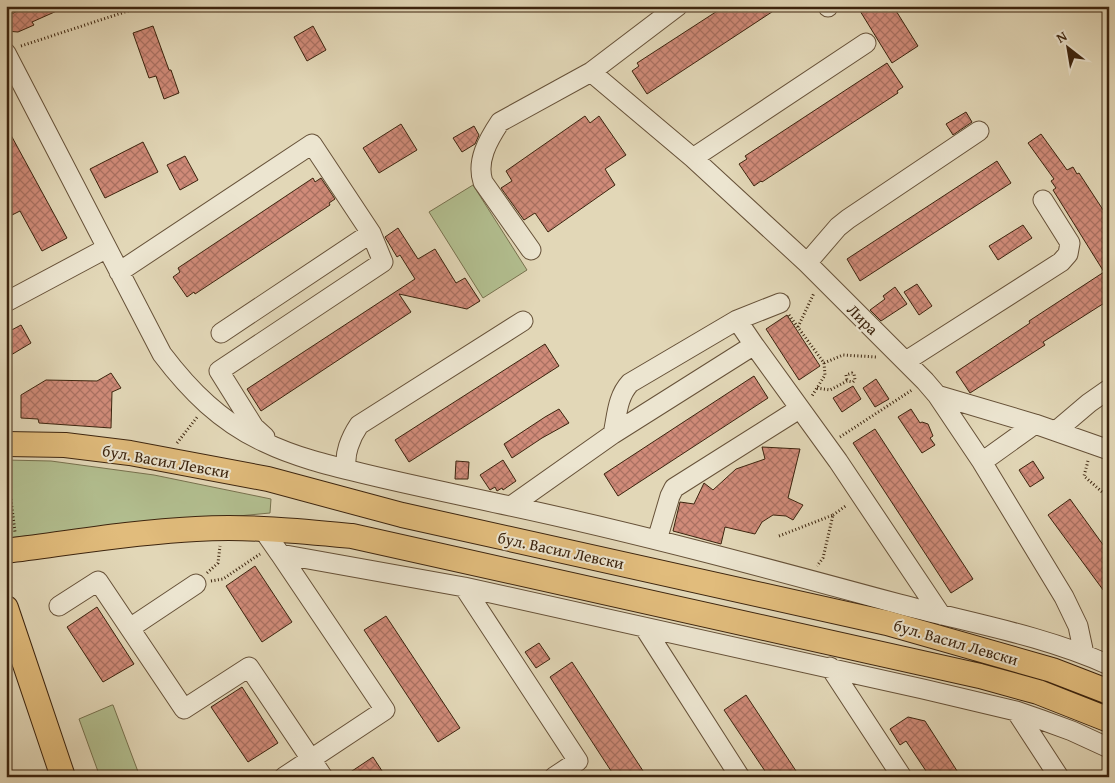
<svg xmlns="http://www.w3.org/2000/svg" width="1115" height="783" font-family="'Gentium Book Plus',serif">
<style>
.green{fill:#b2be8f;stroke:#77714e}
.building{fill:url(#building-cross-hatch);stroke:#3c240e}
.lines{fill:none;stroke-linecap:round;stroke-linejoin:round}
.minor-casing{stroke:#665138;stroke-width:21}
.major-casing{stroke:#3c240e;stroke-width:26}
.path{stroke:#3c240e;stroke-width:3;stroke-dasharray:1 2.5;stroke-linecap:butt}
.minor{stroke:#ece5d0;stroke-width:19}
.major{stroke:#e1bc7c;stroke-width:24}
.labels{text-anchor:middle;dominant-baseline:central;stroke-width:4;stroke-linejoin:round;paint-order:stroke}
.street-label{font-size:16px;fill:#3c240e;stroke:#ece5d0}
</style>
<defs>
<pattern id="building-cross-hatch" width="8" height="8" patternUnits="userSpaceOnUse" patternTransform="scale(1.25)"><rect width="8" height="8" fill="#d08b79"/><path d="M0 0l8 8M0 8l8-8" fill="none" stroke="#aa7162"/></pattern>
</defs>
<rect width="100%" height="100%" fill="#e2d7b7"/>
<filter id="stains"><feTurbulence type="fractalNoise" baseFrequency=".004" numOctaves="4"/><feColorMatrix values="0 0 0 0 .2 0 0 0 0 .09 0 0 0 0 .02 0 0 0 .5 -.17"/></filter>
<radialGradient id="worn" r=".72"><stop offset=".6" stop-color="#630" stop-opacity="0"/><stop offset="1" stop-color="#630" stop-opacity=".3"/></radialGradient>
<!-- green -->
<path class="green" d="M473,185L527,270L483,298L429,212Z
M6,460L51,461L154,475L271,499L270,513L6,538Z
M112,705H113L140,777H100L79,719Z"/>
<!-- building -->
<path class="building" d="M29,6H68L32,22L34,25L18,32L6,31V19L11,14Z
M725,6H781L647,94L632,71L639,66L637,63Z
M857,6H893L918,46L892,63Z
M153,26L169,70H171L179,93L164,99L156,76L149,78L133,33Z
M313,26L326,50L307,61L294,37Z
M887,63L903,87L897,91L898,93L762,182L761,181L754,186L739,164L747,159L745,156Z
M966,112L972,122L953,135L946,124Z
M585,116L590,123L599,116L626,155L605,169L615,185L548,232L535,213L524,220L501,188L512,181L506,171Z
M401,124L417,150L379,173L363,148Z
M6,126L67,238L42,251L20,211L6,218Z
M474,126L479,135L475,144L462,152L453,138Z
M1041,134L1067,170L1073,167L1077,174L1079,173L1109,219V300L1043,342L1045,345L970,393L956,372L1030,323L1029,321L1104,272L1053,190L1056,188L1051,181L1054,179L1028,143Z
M143,142L158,172L105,198L90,169Z
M185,156L198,180L180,190L167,165Z
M997,161L1011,183L860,281L847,259Z
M313,178L315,182L321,178L335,199L329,203L330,205L195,294L194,292L187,297L173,277L180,272L178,268Z
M1023,225L1032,238L998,260L989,246Z
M398,228L418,259L435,249L456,283L465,278L480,301L467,309L399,294L411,312L261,411L247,389L415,279L400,255L397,257L385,237Z
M917,284L932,306L919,315L904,292Z
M895,287L907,304L881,321L870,310L885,299L883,296Z
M787,315L820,366L799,380L766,329Z
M21,325L31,343L6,358V333Z
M545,344L559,366L409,462L395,440Z
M111,373L121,388L112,392L111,428L39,423L38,419L21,418V395L46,380L97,381Z
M754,376L768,398L618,496L604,474Z
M876,379L889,399L875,407L863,388Z
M853,386L861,399L842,412L833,398Z
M559,409L569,423L542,438L512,458L504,444L545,417Z
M911,409L920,423L922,422L928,424L933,436L930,438L935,445L922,453L898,417Z
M875,429L973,579L951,593L853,443Z
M762,447L800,449L788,498L803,505L793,520L786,516L773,515L762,522L755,534L725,527L721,544L673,531L680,502L694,504L704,483L713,490L736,469L765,459Z
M503,460L516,481L503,490L502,488L497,491L495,487L490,490L480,475Z
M456,461L469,462L468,479H455Z
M1033,461L1044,478L1030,487L1019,470Z
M1070,499L1109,553V598L1048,515Z
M255,566L292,622L262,642L226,586Z
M97,607L134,664L103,682L67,627Z
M386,616L460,728L438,742L364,630Z
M539,643L550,659L536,668L525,652Z
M572,662L647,777H615L561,694L550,677Z
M242,687L278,743L248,762L211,707Z
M746,695L800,777H769L736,728L724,710Z
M908,717L925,721L961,777H930L906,741L900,745L890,729Z
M373,757L386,777H343Z"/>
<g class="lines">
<defs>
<path id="minor" d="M678,6L591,72L693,158L807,263L925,381L937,395L982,462L1064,597L1078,626L1084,654
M828,6V7
M6,53L162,354C190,391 221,422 264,442C295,457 328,465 361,473C410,485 460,495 510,506C641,534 770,569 899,604C970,623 1042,635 1109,665
M693,158L866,43
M531,250L483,182C476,161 488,140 500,122L591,72
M807,263L838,227L848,219L979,131
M119,272L312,144L371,233L383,262L219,371L254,427L265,437
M6,302L107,248
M221,333L371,233
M754,345L838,461L941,615
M906,361L1061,262L1068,254L1070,243L1043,200
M937,395L1035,424L1109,450
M1056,431L1089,403L1109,389
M613,434C617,416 617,397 630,383L737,320L780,303
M982,462L1035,424
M347,469C343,455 351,437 359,425L523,321
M511,506L613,434L754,345L737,320
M262,528L280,554L464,587L923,689L1016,711L1042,720L1072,731L1109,748
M657,540L670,496L674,488L799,409
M280,554L385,710L284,777
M464,587L578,761L554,777
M59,606L98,581L184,709L249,667L323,777
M644,627L740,777
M130,628L196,584
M830,667L902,777
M1016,711L1059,777"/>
<path id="major" d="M6,444L65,445L130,453L268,479L402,515L887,623L1052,670L1109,692
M6,551C69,543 133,532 196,529C249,526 300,531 352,536L980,676L1038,692L1109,720
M6,608L63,777"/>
</defs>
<!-- minor casing -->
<use href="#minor" class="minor-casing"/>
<!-- major casing -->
<use href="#major" class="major-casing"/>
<!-- path -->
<path class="path" d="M21,46L143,6
M789,315L824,363L825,375L812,396
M798,327L814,293
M824,363L843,355L876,357
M817,388L830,390L847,381L853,382L855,380L854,374L852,373L846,375L847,381
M840,437L912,390
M177,443L198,416
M6,461L15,532
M1088,461L1084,476L1109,498
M833,515L847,505
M779,536L833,515L823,558L817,566
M207,573L218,563L220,546
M211,581L223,579L260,554"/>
<!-- minor -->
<use href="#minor" class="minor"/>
<!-- major -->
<use href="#major" class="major"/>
</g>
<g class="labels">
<!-- street labels -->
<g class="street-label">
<text transform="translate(863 319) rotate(45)">Лира</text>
<text transform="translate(166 461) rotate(10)">бул. Васил Левски</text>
<text transform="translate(561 550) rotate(12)">бул. Васил Левски</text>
<text transform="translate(956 642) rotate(16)">бул. Васил Левски</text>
</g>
</g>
<!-- margin -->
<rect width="1115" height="783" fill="none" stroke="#e2d7b7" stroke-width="25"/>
<rect x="8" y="8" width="1100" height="768" fill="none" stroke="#3c240e" stroke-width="2.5"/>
<rect x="12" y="12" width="1090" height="758" fill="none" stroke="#3c240e"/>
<!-- north arrow -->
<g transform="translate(1068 48) rotate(329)" stroke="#ece5d0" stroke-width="4" paint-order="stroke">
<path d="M0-4L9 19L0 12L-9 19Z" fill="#3c240e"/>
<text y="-8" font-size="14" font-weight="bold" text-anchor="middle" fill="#3c240e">N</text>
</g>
<rect width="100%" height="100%" filter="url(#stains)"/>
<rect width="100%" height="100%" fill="url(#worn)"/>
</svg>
